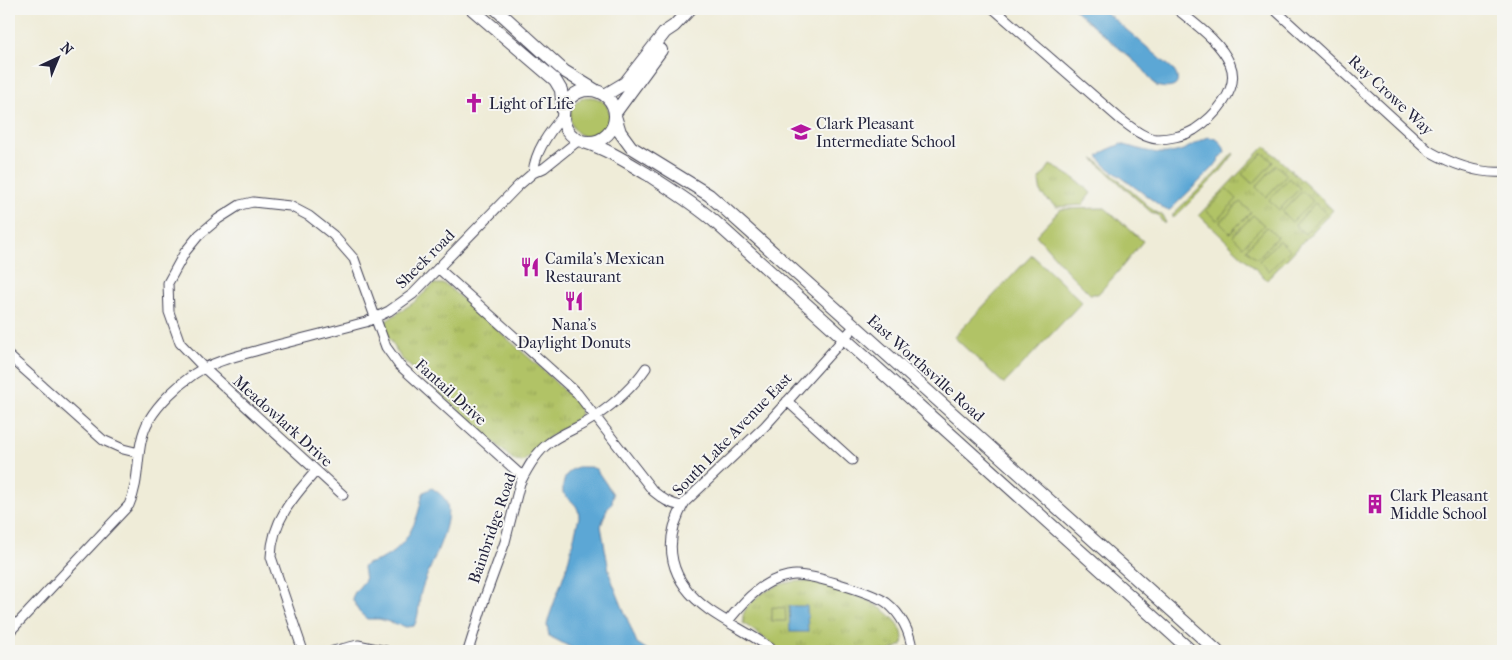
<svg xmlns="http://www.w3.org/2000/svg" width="1512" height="660" font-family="'IM FELL French Canon',serif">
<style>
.park{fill:url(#park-tufts);stroke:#6a7250}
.garden{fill:#b1c366;stroke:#6a7250}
.water{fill:#5ca7d5;stroke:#3f6488}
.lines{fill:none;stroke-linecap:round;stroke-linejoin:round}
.street-casing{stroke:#414053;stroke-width:11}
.secondary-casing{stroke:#414053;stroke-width:14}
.street{stroke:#fff;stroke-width:9}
.secondary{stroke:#fff;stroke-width:12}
.labels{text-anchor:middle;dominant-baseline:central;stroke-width:4;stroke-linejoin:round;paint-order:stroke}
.street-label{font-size:16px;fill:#22223b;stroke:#f6f6f2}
.poi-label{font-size:16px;fill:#22223b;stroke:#f6f6f2;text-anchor:start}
</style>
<defs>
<pattern id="park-tufts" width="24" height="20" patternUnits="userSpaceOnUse" patternTransform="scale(1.25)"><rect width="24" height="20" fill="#b1c366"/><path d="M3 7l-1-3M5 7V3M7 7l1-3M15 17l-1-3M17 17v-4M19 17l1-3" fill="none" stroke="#98a759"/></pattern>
</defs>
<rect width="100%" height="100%" fill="#f6f6f2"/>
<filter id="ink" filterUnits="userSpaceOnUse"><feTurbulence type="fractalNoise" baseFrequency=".02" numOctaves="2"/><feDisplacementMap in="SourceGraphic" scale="10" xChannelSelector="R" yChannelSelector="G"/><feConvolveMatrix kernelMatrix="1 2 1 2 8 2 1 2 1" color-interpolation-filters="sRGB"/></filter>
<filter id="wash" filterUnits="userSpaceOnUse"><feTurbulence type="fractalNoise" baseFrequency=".0096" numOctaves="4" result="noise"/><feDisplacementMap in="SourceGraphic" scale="20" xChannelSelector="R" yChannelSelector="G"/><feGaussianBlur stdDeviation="1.12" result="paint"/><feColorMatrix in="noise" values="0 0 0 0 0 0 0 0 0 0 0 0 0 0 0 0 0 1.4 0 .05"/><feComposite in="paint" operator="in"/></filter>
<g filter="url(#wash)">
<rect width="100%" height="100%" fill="#efecd8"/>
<!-- park -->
<path class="park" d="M1265,146L1333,210L1267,280L1199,215Z
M1050,165C1065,172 1079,181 1091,193L1082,205L1056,207L1041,194L1039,181Z
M434,284H445L542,369L572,399L579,402L578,404L581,413L579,417L545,440L523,462L515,461L510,457L401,358L388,336L384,326L386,321L413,303Z
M810,581C836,585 912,610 902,645L889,651H782L743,623C739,603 771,587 786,583C794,581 802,581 810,581Z"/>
<!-- garden -->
<path class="garden" d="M570 117a20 20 0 1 1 40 0a20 20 0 1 1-40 0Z
M1233,153L1234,154L1220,172L1175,217H1173V214L1213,176Z
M1263,153L1273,162L1253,184L1242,174Z
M1093,159L1098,162L1154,211L1162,215L1166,223H1163L1157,214H1153Z
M1276,165L1287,175L1266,197L1256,187Z
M1289,178L1300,188L1279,210L1269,200Z
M1227,189L1237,199L1217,220L1206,211Z
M1302,191L1313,201L1292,222L1282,212Z
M1240,202L1251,212L1230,233L1220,223Z
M1315,203L1326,213L1305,234L1295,225Z
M1105,208L1143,241L1117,273L1098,294H1090L1069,273L1036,235L1061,209Z
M1253,215L1264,225L1243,246L1233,236Z
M1267,227L1277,237L1257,259L1246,249Z
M1279,240L1290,250L1269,271L1259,261Z
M1032,255L1082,302L1004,384L954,337Z
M772,607L785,608L786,621H772Z"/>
<!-- water -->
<path class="water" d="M1074,9H1102L1174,70C1184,88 1170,90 1156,86L1143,69Z
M1209,137C1218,139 1223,142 1225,152L1213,168L1170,210H1166L1106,166L1098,157L1105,151L1121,144C1143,150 1166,159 1187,148C1195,144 1200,139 1209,137Z
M578,467H590L596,469L613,494L612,503L607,509L601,526L610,576L637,643L649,651H578L549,636L547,625L549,617L567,566L579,517C579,504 571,502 563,493C562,481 566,470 578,467Z
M432,488C436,491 441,494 444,498C459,517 426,571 421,592C418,603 420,615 414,626L406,627L379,619H367L359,612L352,598L355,592L365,580L363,567L366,564C400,558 417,528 422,496L424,492Z
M789,606H807L808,632H790Z"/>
</g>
<g filter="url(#ink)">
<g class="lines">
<defs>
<path id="street" d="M994,9L1120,119C1131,127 1143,138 1157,139C1168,139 1184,136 1194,130C1214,117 1241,89 1230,64C1220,41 1195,24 1177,9
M1274,9L1429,151C1452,164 1477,174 1503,172
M533,173C535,151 549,132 563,116
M438,268L577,393L653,491C663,499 669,504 682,506
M9,356L103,440L123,449L139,453
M787,401L852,460
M343,495L204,368L180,343L169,312L168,283L185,252L199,235L218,219L240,205L253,202L290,206L309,216L333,235L354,259L386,347L399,365L523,477
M9,619L16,625L9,632
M728,621C741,605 757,586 777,579C783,577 790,575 796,575C813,575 874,593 887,603C901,614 910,632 912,649
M16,625L129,505C142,477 134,446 149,420C159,403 178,385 194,374C215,360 242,355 266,348C300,339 333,331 366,322L389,311L413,294L518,186L533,173L544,168L579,140
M303,651L271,557C272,521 293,497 316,471
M333,651L358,645L386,651
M468,651L485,597L505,542L520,483C527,469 536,452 549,443C563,432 582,427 596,416C615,403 633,387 646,368
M774,651C754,635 730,625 709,610C670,582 660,544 685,502L765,426L855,326
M903,651L912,649L920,651"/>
<path id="secondary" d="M472,9L555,80L561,90L563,111
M496,9L564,71L595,90
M563 116a26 26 0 1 1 52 0a26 26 0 1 1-52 0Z
M605,95L625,83L665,32L674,26L690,9
M615,113L661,50
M615,116L620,132L631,147L709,195L726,210L1217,651
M584,142C607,149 627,162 647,174C670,189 693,203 714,221L1191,651"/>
</defs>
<!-- street casing -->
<use href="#street" class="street-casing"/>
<!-- secondary casing -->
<use href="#secondary" class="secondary-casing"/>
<!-- street -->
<use href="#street" class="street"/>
<!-- secondary -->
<use href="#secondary" class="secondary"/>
</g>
</g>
<!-- icons -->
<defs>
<symbol id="church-bare" viewBox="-9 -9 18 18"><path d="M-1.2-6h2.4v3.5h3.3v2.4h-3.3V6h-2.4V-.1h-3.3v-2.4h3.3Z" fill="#b5179e" stroke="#f6f6f2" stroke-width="2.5" paint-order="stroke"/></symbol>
<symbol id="school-bare" viewBox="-9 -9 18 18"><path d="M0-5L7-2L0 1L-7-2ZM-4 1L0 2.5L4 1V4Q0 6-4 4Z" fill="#b5179e" stroke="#f6f6f2" stroke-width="2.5" paint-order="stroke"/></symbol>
<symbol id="restaurant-bare" viewBox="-9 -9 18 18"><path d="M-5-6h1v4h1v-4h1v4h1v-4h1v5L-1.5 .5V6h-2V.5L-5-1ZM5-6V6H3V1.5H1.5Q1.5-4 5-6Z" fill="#b5179e" stroke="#f6f6f2" stroke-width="2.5" paint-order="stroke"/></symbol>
<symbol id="building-bare" viewBox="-9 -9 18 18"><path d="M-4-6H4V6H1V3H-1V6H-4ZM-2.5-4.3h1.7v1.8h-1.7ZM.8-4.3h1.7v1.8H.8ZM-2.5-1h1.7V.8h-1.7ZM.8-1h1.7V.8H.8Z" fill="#b5179e" stroke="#f6f6f2" stroke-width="2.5" paint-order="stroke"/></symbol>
</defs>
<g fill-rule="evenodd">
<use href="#church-bare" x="460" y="89" width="28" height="28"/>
<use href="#school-bare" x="787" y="118" width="28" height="28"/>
<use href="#restaurant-bare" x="516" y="253" width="28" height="28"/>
<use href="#restaurant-bare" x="560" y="287" width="28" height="28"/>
<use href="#building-bare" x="1361" y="490" width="28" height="28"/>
</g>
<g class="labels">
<!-- street labels -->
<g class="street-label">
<text transform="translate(1391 95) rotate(43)">Ray Crowe Way</text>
<text transform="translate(425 259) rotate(-45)">Sheek road</text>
<text transform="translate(926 368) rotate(42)">East Worthsville Road</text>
<text transform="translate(451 392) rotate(42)">Fantail Drive</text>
<text transform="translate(283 421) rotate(42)">Meadowlark Drive</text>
<text transform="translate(732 434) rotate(-46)">South Lake Avenue East</text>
<text transform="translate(492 528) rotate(-71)">Bainbridge Road</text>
</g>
<!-- poi labels -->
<g class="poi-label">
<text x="489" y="103">Light of Life</text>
<text x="816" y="123">Clark Pleasant<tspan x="816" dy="18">Intermediate School</tspan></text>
<text x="545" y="258">Camila's Mexican<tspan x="545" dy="18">Restaurant</tspan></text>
<text x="574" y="324" text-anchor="middle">Nana's<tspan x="574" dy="18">Daylight Donuts</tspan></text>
<text x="1390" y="495">Clark Pleasant<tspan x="1390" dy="18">Middle School</tspan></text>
</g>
</g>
<!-- margin -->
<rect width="1512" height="660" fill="none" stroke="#f6f6f2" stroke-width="30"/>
<!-- north arrow -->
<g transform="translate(58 58) rotate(44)" stroke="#f6f6f2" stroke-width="4" paint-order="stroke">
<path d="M0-4L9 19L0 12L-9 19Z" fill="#22223b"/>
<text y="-8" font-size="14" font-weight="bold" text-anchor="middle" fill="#22223b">N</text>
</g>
</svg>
